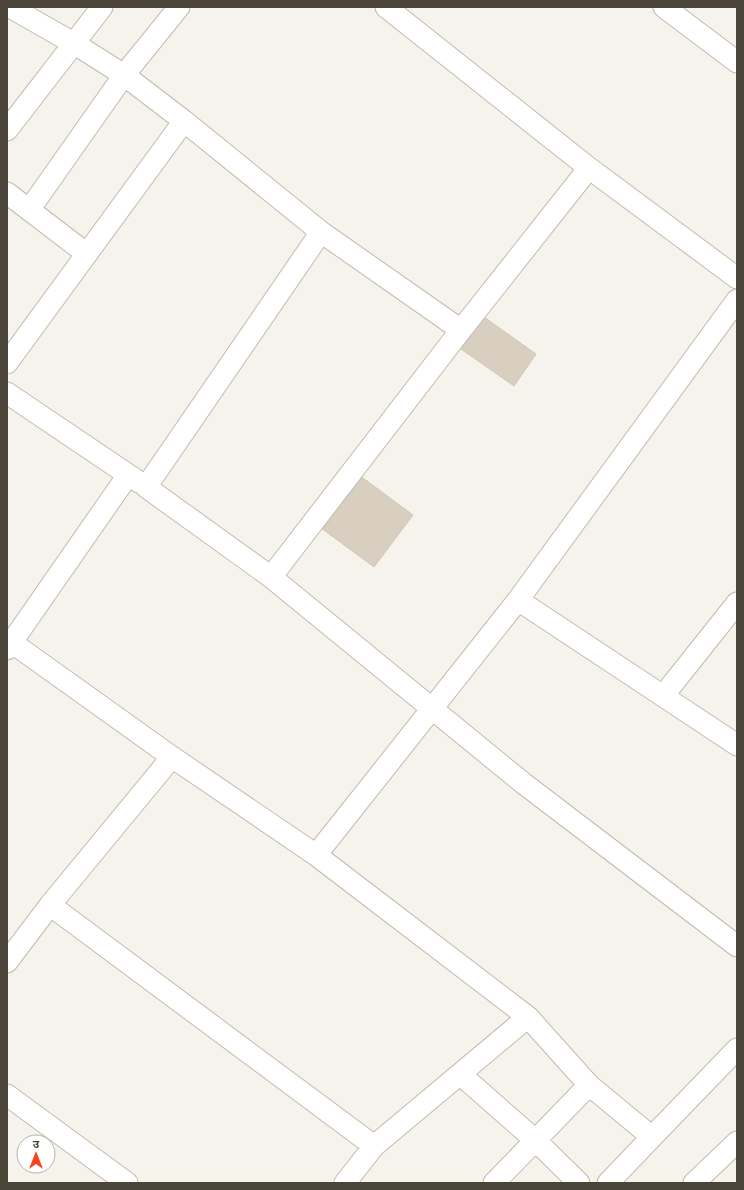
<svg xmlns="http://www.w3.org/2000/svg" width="744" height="1190" font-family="'Sofia Sans Condensed','Noto Sans Devanagari',sans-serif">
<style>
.building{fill:#d8cfc1;stroke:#d3c7b4}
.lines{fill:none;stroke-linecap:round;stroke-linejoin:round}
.minor-casing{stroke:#c2bbae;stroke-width:23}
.minor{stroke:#fff;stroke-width:21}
</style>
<rect width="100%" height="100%" fill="#f6f3ec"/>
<!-- building -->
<path class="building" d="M484,317L536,354L514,386L461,349Z
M359,475L413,515L374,567L321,528Z"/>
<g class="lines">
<defs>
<path id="minor" d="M10,7L75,44L124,75L29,210
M179,7L124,75L184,121L321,232L146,487L271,577L523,783L737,946
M386,7L589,168L737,278
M664,7L737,62
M7,130L102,7
M7,193L87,254
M321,232L461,330
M737,300L518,600L737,745
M7,363L184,121
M7,393L139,482
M271,577L461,330L589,168
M7,639L172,757L316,855L518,600
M7,649L128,475
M663,696L737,603
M172,757L50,905L374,1146L528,1017L316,855
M7,962L50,905
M528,1017L589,1085L652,1137L737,1049
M460,1074L535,1140L579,1183
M7,1095L127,1183
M345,1183L374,1146
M494,1183L589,1085
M608,1183L652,1137
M694,1183L737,1142"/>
</defs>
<!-- minor casing -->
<use href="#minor" class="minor-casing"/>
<!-- minor -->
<use href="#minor" class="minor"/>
</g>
<!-- border -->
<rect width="744" height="1190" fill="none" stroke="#4b4439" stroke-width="16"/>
<!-- north arrow -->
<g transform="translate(36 1154)"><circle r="19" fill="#ffffff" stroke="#b7b4b0"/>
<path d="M0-3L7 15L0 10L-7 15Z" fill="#fc3f1d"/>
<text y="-6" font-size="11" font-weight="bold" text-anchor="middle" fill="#4b4439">उ</text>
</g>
</svg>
